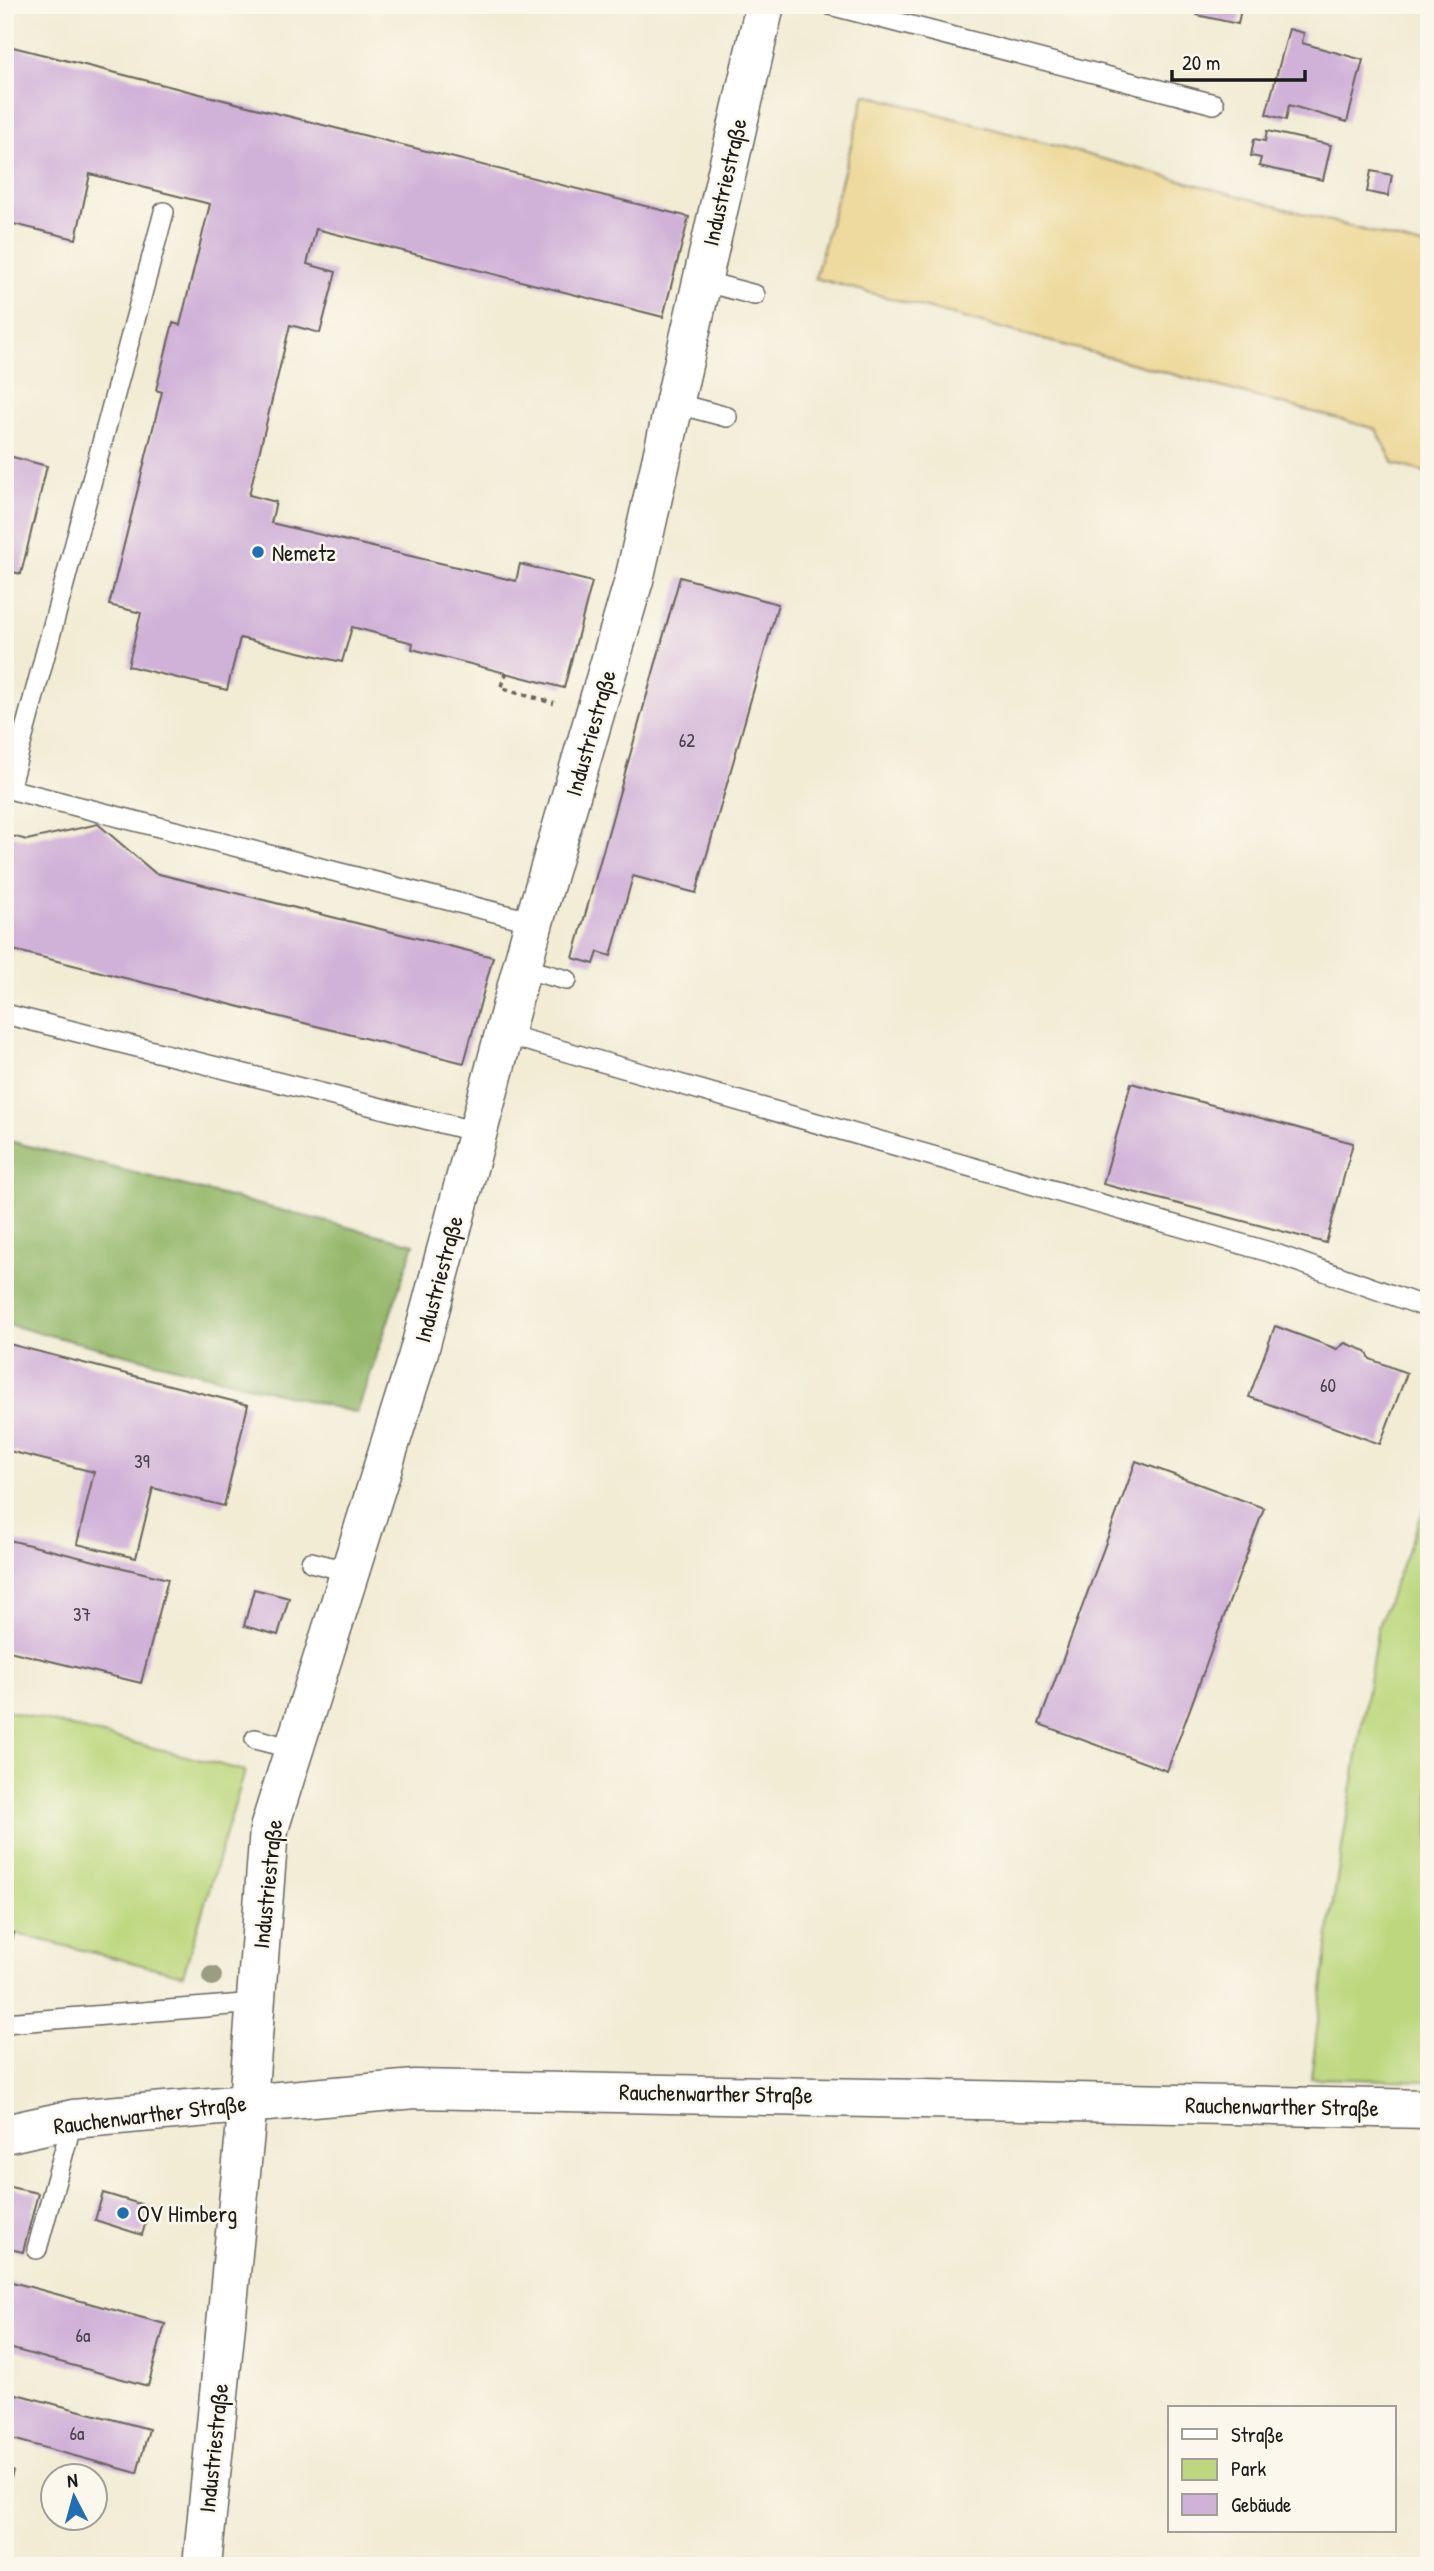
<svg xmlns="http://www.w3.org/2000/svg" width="1434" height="2571" font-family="'Patrick Hand',sans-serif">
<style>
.green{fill:#bcd77d;stroke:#6c7a4c;stroke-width:2}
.forest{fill:#95b86c;stroke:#586a44;stroke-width:2}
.sand{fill:#eeda9e;stroke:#857b5d;stroke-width:2}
.building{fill:#d0b1d8}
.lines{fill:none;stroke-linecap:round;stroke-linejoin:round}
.lane-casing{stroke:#67655d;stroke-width:22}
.street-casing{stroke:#67655d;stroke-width:41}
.path{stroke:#67655d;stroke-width:4.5;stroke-dasharray:5 5;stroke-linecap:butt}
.lane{stroke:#fff;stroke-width:19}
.street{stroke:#fff;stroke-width:38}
.tree{fill:#9b9d82}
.poi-dot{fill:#1f6fb2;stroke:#fbf7ec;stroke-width:2.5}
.labels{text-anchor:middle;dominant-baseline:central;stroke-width:5;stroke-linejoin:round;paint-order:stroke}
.number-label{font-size:19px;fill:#49414b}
.street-label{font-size:23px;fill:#1c1c1c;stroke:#fbf7ec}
.poi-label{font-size:23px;fill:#1c1c1c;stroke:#fbf7ec;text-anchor:start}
</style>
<rect width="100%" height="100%" fill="#fbf7ec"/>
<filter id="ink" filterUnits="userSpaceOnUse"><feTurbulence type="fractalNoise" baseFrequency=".0143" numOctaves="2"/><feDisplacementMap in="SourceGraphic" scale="14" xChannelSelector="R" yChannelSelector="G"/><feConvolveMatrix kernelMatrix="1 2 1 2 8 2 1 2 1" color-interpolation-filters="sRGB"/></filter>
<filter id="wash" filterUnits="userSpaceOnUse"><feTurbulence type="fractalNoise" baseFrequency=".00686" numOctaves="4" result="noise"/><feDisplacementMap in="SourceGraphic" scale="28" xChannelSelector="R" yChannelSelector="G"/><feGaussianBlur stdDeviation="1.57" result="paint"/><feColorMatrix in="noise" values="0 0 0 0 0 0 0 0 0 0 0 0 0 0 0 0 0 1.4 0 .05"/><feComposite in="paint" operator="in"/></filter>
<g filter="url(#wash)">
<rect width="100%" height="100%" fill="#f2ecd5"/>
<!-- green -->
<path class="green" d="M1429,1496V2081L1311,2078L1332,1909L1378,1626Z
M5,1710L245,1771L183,1975L5,1931Z"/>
<!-- forest -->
<path class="forest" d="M5,1140L414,1244L357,1413L5,1324Z"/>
<!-- sand -->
<path class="sand" d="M865,94L1429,248V473L1394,464L1376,429L815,278Z"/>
<g id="blocks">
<!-- building -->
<path class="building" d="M1199,5L1241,9L1238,24L1197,15Z
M1289,29L1304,33L1302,43L1363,60L1347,122L1289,105L1286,120L1266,114Z
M5,45L689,217L663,317L316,229L307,264L336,272L320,333L290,325L249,495L276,502L271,523L516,581L520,564L592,582L564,688L412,649L413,643L352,627L342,662L240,638L227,690L128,666L141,613L109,605L162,392L156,390L173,323L180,325L210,204L90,174L76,239L5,222Z
M1267,131L1331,145L1323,180L1259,166L1261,158L1251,156L1254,139L1265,141Z
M1371,171L1392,175L1388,196L1367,192Z
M5,455L47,466L21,574L5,570Z
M680,577L778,604L696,893L633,876L611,956L598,952L594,964L573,958Z
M98,824L155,873L493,957L464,1063L5,948V834L27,840Z
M1131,1083L1353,1143L1326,1243L1103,1184Z
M1275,1326L1337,1349L1345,1343L1366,1351L1370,1359L1407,1373L1380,1444L1249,1397Z
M5,1343L248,1405L224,1506L153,1488L136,1558L77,1544L94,1472L5,1450Z
M1136,1461L1264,1508L1167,1771L1039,1724Z
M5,1539L168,1579L141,1683L5,1650Z
M254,1589L289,1598L278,1635L244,1626Z
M5,1931L14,1933L6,1966H5Z
M5,2186L38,2193L23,2252L5,2248Z
M103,2193L150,2207L142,2235L95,2220Z
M5,2280L165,2324L148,2386L5,2347Z
M5,2391L149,2429L137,2473L5,2437Z
M5,2469L13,2471L6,2495H5Z"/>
</g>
</g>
<g filter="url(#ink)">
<use href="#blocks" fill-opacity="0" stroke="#67655d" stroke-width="2"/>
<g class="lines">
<defs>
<path id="lane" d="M830,5L1214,104
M164,212L9,789L534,922
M702,281L755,295
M674,403L727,417
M522,968L567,980
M5,1014L477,1132
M504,1034L1273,1253L1429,1308
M311,1562L350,1572
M255,1739L294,1749
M5,2023L256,2003
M37,2249L73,2119"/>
<path id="street" d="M5,2134L73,2119L415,2089L1429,2109
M202,2566L248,2102L269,1829L418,1355L534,922L634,580L765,5"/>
</defs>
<!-- lane casing -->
<use href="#lane" class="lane-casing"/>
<!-- street casing -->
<use href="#street" class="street-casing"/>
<!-- path -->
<path class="path" d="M506,672L501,688L554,703"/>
<!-- lane -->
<use href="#lane" class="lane"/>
<!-- street -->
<use href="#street" class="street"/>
</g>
<!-- trees -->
<circle class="tree" cx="212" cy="1976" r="10"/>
</g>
<!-- markers -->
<g class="poi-dot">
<circle cx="258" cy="552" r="7"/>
<circle cx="123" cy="2213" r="7"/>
</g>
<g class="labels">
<!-- number labels -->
<g class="number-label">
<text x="687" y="740">62</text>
<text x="1328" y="1385">60</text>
<text x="142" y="1461">39</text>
<text x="82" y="1614">37</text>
<text x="83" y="2335">6a</text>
<text x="77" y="2433">6a</text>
</g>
<!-- street labels -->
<g class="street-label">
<text transform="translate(724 182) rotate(-77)">Industriestraße</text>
<text transform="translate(590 733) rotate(-74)">Industriestraße</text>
<text transform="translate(438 1279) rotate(-75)">Industriestraße</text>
<text transform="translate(267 1884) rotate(-84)">Industriestraße</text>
<text transform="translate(716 2093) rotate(1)">Rauchenwarther Straße</text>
<text transform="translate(1282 2106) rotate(1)">Rauchenwarther Straße</text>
<text transform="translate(150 2114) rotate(-7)">Rauchenwarther Straße</text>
<text transform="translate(213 2448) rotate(-84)">Industriestraße</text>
</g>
<!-- poi labels -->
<g class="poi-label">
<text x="272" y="552">Nemetz</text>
<text x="137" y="2213">OV Himberg</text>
</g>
</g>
<!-- margin -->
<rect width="1434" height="2571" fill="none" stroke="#fbf7ec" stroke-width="28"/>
<!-- legend -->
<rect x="1168" y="2406" width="228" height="126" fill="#fbf7ec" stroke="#a29f99" stroke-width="2"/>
<rect x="1182" y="2429" width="35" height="10" fill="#ffffff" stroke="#a29f99" stroke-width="2"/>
<text x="1231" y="2442" font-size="21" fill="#1c1c1c">Straße</text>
<rect x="1182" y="2459" width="35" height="21" fill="#bcd77d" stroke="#a29f99" stroke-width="2"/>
<text x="1231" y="2476" font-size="21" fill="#1c1c1c">Park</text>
<rect x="1182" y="2494" width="35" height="21" fill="#d0b1d8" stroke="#a29f99" stroke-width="2"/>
<text x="1231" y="2512" font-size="21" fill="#1c1c1c">Gebäude</text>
<!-- north arrow -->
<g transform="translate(74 2497) rotate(354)"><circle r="33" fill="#fbf7ec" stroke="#a29f99" stroke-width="2"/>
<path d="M0-5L12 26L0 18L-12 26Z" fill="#1f6fb2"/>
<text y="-10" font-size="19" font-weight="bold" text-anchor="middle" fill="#1c1c1c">N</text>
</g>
<!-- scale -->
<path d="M1172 70v10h133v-10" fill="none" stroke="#1c1c1c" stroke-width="3.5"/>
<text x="1182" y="70" font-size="21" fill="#1c1c1c" stroke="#fbf7ec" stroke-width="5" paint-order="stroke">20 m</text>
</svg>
